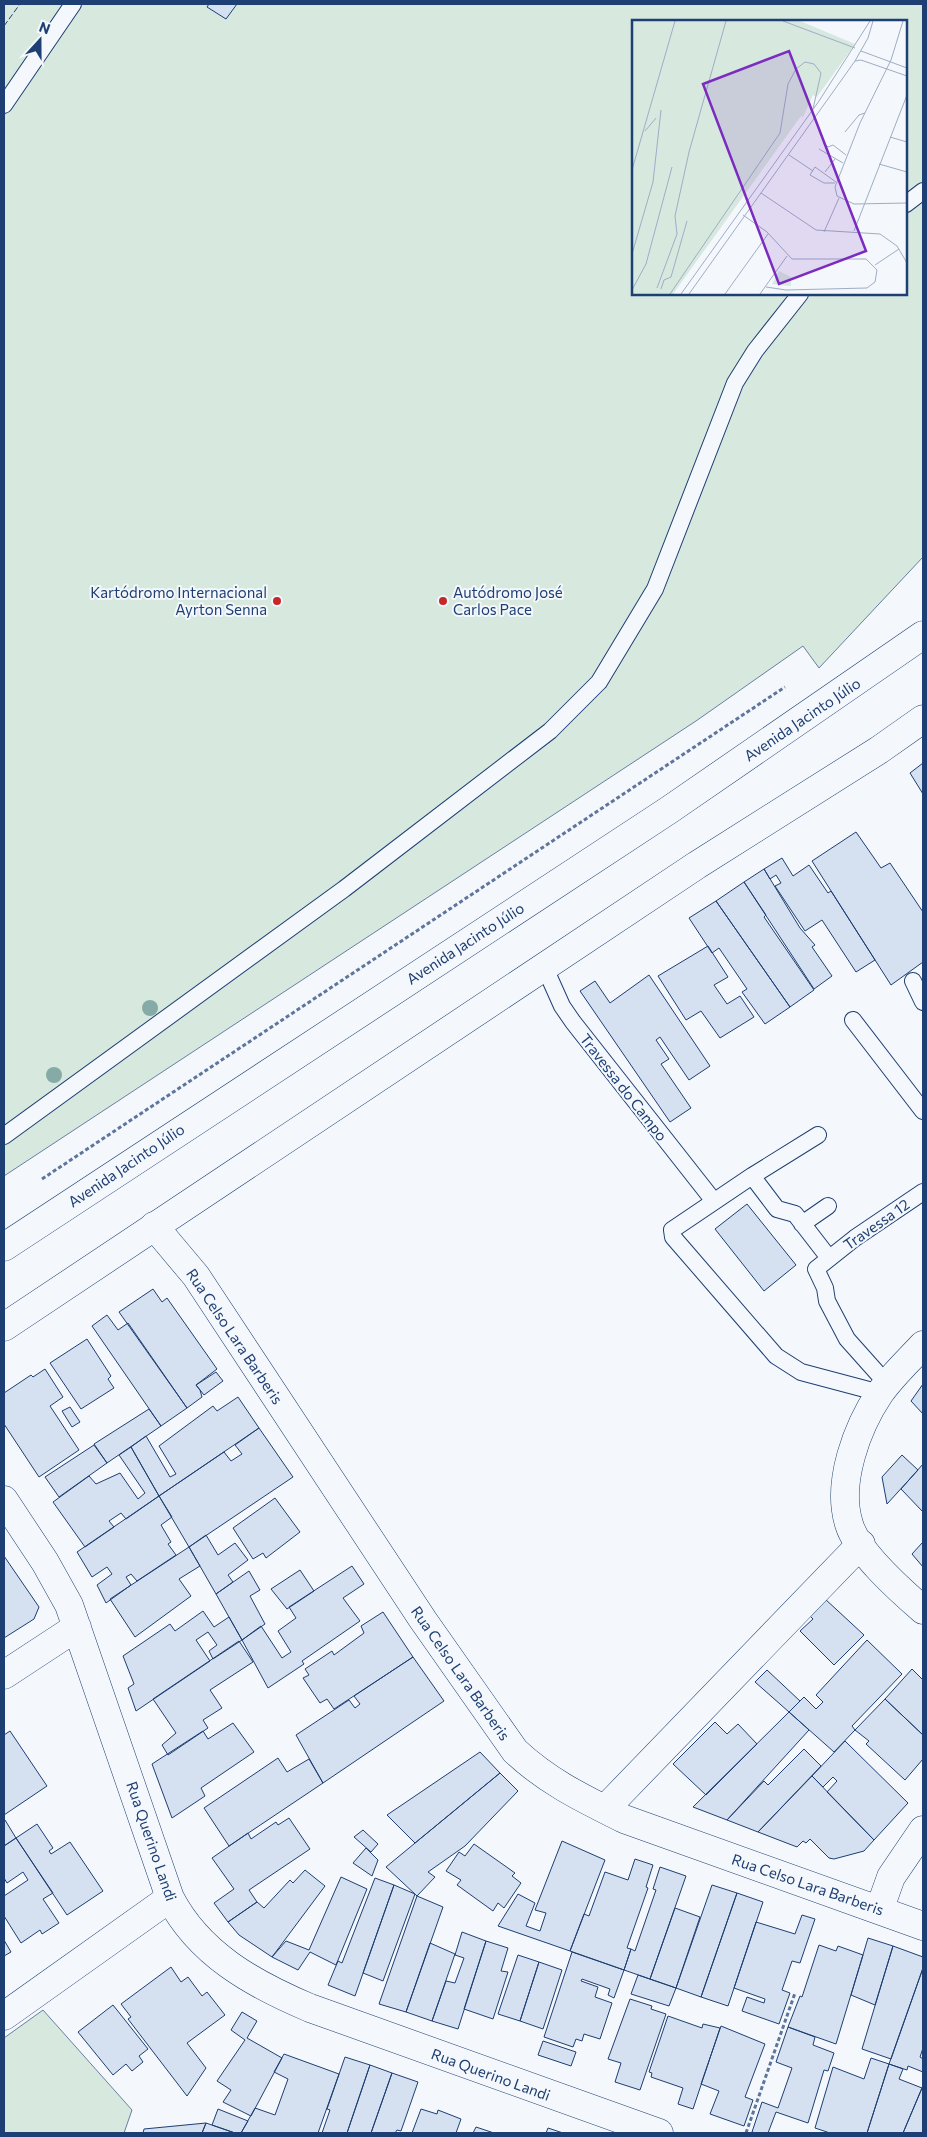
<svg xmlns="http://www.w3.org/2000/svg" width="927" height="2137" font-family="Commissioner,sans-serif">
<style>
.green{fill:#d7e8df;stroke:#687fa3;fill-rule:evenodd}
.building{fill:#d5e0f0;stroke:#1d3f73}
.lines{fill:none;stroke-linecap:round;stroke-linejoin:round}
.service-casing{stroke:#1d3f73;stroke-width:18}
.minor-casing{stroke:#1d3f73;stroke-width:29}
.tertiary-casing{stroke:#1d3f73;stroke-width:29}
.path{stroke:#5e769c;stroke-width:3;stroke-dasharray:4 2.5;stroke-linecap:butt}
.service{stroke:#f4f7fb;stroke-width:16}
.minor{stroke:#f4f7fb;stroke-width:28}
.tertiary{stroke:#f4f7fb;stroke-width:28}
.fence{stroke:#1d3f73;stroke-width:1;stroke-dasharray:6 2.5;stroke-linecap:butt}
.tree{fill:#86aba6}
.poi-dot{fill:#c62828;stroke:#f4f7fb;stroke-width:2}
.labels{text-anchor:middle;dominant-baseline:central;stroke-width:4;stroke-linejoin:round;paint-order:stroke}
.poi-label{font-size:15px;fill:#1d3f73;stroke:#f4f7fb;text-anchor:end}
.street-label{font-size:15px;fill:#1d3f73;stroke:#f4f7fb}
.inset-road{fill:none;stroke:#9eadc5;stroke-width:1}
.view{fill:#7b2cbf;fill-opacity:0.15;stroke:#7b2cbf;stroke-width:2.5}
.inset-edge{fill:none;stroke:#1d3f73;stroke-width:2.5}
</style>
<rect width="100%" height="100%" fill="#f4f7fb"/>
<!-- green -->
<path class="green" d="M4,4H923V557L819,668L803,646L696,721L4,1176ZM633,21H906V294H633Z
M43,2010L132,2110L124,2133H4V2038Z"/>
<!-- building -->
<path class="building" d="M209,4H237L226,19L207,7Z
M923,763V794L910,773Z
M856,832L881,868L890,863L923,912V962L891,985L812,861Z
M782,858L793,876L809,865L828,893L831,891L875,960L856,972L822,920L805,931L775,886L781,883L776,875L770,879L764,869Z
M764,869L800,928L815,945L812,947L832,976L814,989L744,882Z
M744,882L766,915L764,917L814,990L790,1007L716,901Z
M716,901L790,1007L765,1024L742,992L747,989L719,948L712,953L689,918Z
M708,946L728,977L714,985L727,1004L740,996L754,1017L720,1038L701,1011L686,1020L658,976Z
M649,975L710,1066L689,1080L660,1037L656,1040L669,1059L661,1064L691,1108L670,1122L580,991L595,981L610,1003Z
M747,1204L796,1265L764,1291L715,1229Z
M153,1289L162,1302L167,1298L217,1369L196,1385L200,1390L202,1397L187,1408L119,1312Z
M107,1315L118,1330L128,1323L187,1408L161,1426L92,1326Z
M87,1339L111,1376L108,1379L114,1388L81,1409L50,1363Z
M45,1369L63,1397L50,1406L79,1450L39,1477L4,1424V1393L31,1375L33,1377Z
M216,1372L223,1381L204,1395L196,1385Z
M923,1384V1414L911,1401Z
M238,1397L259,1428L159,1496L131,1447L146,1436L170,1477L176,1474L159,1446L213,1406L217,1411Z
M70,1407L80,1422L72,1427L62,1411Z
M149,1409L161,1426L107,1463L94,1444Z
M259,1428L293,1477L189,1547L159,1496L224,1452L231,1461L242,1454L235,1445Z
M94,1445L107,1463L59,1497L45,1477Z
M131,1447L159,1496L126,1519L121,1513L109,1521L114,1527L85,1547L53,1502L89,1476L96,1484L120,1473L138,1499L145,1493L119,1455Z
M902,1455L918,1470L887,1504L882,1477Z
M923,1464V1512L901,1489Z
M159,1496L172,1517L161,1525L171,1542L168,1544L176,1555L137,1581L131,1574L126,1577L131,1585L106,1603L97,1585L112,1574L107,1567L92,1577L77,1552Z
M275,1498L300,1532L266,1558L263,1553L253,1559L233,1528Z
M206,1535L218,1555L235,1543L248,1560L228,1575L233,1582L216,1594L189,1547Z
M922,1543L923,1544V1567L912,1554Z
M189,1547L200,1566L179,1579L191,1596L135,1637L110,1599Z
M4,1556L39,1607L34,1619L4,1638Z
M352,1566L364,1584L343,1598L360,1621L302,1661L304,1664L268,1688L242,1640L261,1626L282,1658L291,1652L278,1631L296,1618L289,1607Z
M300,1570L314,1591L287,1609L271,1589Z
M249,1571L260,1590L250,1596L265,1624L242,1640L216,1594Z
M824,1598L864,1635L834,1665L800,1631L813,1619L808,1614Z
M203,1611L214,1627L229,1617L242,1640L213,1659L209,1651L217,1645L208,1632L196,1640L210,1661L136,1711L128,1688L134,1684L123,1656L170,1624L175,1631Z
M383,1612L413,1657L334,1709L327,1699L320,1703L303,1678L309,1675L305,1669L332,1651L334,1655L364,1633L361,1626Z
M867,1640L902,1674L852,1726L855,1730L834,1752L789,1712L804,1697L816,1709L823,1702L816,1695Z
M239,1641L253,1662L210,1690L222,1708L203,1720L208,1728L168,1755L162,1745L176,1733L153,1699Z
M413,1657L444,1701L323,1783L296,1735L349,1700L355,1708L360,1704L354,1696Z
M912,1669L923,1680V1735L885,1699Z
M767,1670L800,1701L789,1712L755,1682Z
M885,1699L923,1735V1759L905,1780L866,1744L869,1741L855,1730Z
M789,1712L809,1730L727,1820L693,1807Z
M715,1722L727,1734L738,1724L757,1744L706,1795L673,1764Z
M233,1723L254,1752L201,1788L205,1796L172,1818L152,1764L203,1731L208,1739Z
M10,1731L47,1786L4,1815V1735Z
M845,1741L908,1803L874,1840L827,1792L837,1781L833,1777L823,1787L812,1776Z
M804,1749L821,1766L758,1832L727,1820L764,1781L768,1785Z
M480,1752L500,1773L415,1843L387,1815Z
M278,1758L287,1772L309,1759L323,1783L229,1846L204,1808Z
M500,1773L518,1791L465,1846L428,1872L435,1877L417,1896L386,1867Z
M812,1776L874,1840L864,1851L834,1859L829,1858L810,1839L806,1843L803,1841L797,1847L758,1832Z
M289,1818L310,1849L249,1890L257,1902L228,1922L214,1903L234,1889L212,1858L248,1833L251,1839L276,1822L278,1825Z
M5,1820L16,1838L4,1846V1821Z
M37,1824L53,1848L49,1851L51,1854L70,1842L103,1891L67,1915L16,1838Z
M363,1830L378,1844L371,1852L354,1837Z
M16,1838L53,1893L43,1899L59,1923L42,1934L40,1930L21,1943L4,1916V1896L28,1880L23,1872L7,1883L4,1878V1846Z
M562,1841L605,1860L570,1951L498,1926L518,1894L535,1903L526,1926L540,1931L546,1913L535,1910Z
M474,1844L515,1873L512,1876L521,1883L504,1908L498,1903L493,1911L457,1885L461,1880L446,1871L459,1852L465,1856Z
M366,1848L378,1860L372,1876L353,1863Z
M635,1859L653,1865L646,1887L648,1888L627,1948L631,1949L624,1970L570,1951L584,1914L589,1916L605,1872L628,1880Z
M660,1867L686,1876L650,1979L624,1970L631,1949L635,1951L656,1890L653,1889Z
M305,1870L325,1886L272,1957L239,1935L228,1922L257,1902L264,1908L290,1880L293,1883Z
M341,1877L367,1889L336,1965L310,1952L298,1970L272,1957L286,1941L309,1950Z
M375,1878L394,1885L355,1996L328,1985L338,1961L342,1963Z
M394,1885L415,1894L383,1981L363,1973Z
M712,1885L737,1893L701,1997L676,1988Z
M737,1893L763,1902L728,2006L701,1997Z
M417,1896L443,1907L406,2012L379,2004Z
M675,1908L700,1917L676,1988L650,1979Z
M802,1915L815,1919L800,1963L792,1961L782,1990L790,1993L779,2024L742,2011L747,1997L764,2003L765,1999L734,1988L756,1922L795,1934Z
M462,1932L486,1941L458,2029L432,2021L446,1981L455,1983L464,1958L455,1955Z
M868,1938L893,1946L875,2005L851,1995Z
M4,1940L11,1952L4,1956Z
M486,1941L508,1948L501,1971L508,1972L493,2019L464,2009Z
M430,1943L455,1954L432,2021L406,2012Z
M819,1945L836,1951L838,1946L863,1955L836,2044L788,2027L800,1996L802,1997Z
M893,1946L923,1957V1968L891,2059L862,2049Z
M572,1952L624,1970L614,1998L608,1995L610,1989L582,1979L581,1981L598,1987L595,1997L612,2003L600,2039L584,2034L582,2041L576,2039L573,2047L544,2037Z
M518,1955L539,1962L520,2021L498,2014Z
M539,1962L562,1970L543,2029L520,2021Z
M171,1967L181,1982L188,1977L202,1996L207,1992L225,2015L187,2043L206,2068L187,2096L128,2019L131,2017L121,2004Z
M923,1968V2048L920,2057L923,2059V2072L908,2066L907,2070L889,2064Z
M638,1975L676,1988L669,2006L631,1994Z
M630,1999L652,2006L651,2009L666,2014L640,2090L615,2082L621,2063L608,2059Z
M113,2005L148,2049L139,2056L143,2062L132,2071L126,2064L113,2075L78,2032Z
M242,2012L257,2021L247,2038L282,2058L251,2116L223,2102L231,2090L217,2081L245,2040L231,2030Z
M668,2016L702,2028L703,2024L720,2028L693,2109L678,2104L683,2088L651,2077L652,2073L649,2072Z
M721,2026L765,2044L745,2097L753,2100L744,2126L710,2114L719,2091L701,2084Z
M788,2027L815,2037L813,2045L834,2053L828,2071L824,2070L808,2123L776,2112L768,2133H756L752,2132L762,2102L778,2108L792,2068L776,2062Z
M543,2041L576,2052L571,2066L538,2055Z
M284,2054L339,2074L318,2133H241L255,2108L275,2115L288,2079L274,2072Z
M345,2057L370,2065L347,2133H322L330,2110L327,2109Z
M871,2058L889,2064L867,2133H830L815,2128L833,2067L864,2079Z
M889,2064L903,2069L899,2079L922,2088L903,2133H867Z
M370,2065L392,2073L371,2133H347Z
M392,2073L418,2082L401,2131L397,2130L395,2133H371Z
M923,2085V2133H903L922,2088Z
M218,2109L248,2121L241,2133H235L212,2125Z
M421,2109L437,2114L438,2110L461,2119L456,2133H412Z
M206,2123L202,2133H143L144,2129Z
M206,2123L235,2133H202Z
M476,2127L494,2133H473Z
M548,2128L563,2133H546Z"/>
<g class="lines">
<defs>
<path id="service" d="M4,105L73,4
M906,204L923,191
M545,968L562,1006L573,1022L713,1200
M913,981L923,1002
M853,1020L923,1111
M4,1136L344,889L550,731L599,682L655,589L735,383L755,351L800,294
M752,1176L818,1135
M802,1224L828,1206
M829,1258L795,1214L777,1209L752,1176L672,1230L673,1237L776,1356L801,1372L880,1393
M888,1385L847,1339L827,1301L825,1288L816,1269L855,1238L923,1192"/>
<path id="minor" d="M154,1226L196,1276L423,1620L515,1751C548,1782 584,1799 624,1819L923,1926
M923,1345C909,1360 892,1376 880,1393C857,1427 836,1483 849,1524C857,1552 901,1591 923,1610
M4,1500L45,1562L69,1605L170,1898C199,1954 253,1984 310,2008L659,2133
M4,1675L77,1627
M605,1809L861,1544
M880,1908L891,1877L923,1830
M4,2016L170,1898"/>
<path id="tertiary" d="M4,1247L669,810L923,635
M4,1327L697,865L879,750L923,719"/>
</defs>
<!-- service casing -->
<use href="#service" class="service-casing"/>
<!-- minor casing -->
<use href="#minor" class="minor-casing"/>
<!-- tertiary casing -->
<use href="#tertiary" class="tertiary-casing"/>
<!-- path -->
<path class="path" d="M42,1179L785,687
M746,2133L795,1993"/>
<!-- service -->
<use href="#service" class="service"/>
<!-- minor -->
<use href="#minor" class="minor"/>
<!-- tertiary -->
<use href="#tertiary" class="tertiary"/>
<!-- fence -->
<path class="fence" d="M4,26L20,4"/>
</g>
<!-- trees -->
<g class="tree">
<circle cx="150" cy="1008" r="8"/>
<circle cx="54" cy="1075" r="8"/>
</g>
<!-- markers -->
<g class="poi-dot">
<circle cx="277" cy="601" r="5"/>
<circle cx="443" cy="601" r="5"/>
</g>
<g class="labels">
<!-- poi labels -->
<g class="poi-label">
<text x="267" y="592">Kartódromo Internacional<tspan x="267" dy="17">Ayrton Senna</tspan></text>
<text x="453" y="592" text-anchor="start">Autódromo José<tspan x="453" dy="17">Carlos Pace</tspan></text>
</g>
<!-- street labels -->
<g class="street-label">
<text transform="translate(802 719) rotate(-34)">Avenida Jacinto Júlio</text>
<text transform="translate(465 943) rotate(-33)">Avenida Jacinto Júlio</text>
<text transform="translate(624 1087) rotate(52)">Travessa do Campo</text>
<text transform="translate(126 1165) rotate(-34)">Avenida Jacinto Júlio</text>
<text transform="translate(876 1224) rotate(-35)">Travessa 12</text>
<text transform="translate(235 1336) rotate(56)">Rua Celso Lara Barberis</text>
<text transform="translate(461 1673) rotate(55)">Rua Celso Lara Barberis</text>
<text transform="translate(152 1841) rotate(71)">Rua Querino Landi</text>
<text transform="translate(808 1884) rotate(19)">Rua Celso Lara Barberis</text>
<text transform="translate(491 2074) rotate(20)">Rua Querino Landi</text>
</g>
</g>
<!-- overview -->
<g transform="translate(632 20)">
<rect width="275" height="275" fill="#f4f7fb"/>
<path d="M0,1H168L223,24L185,77L181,75L171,97L169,96L41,274H0ZM147,251L159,257V266L140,264Z" fill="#d7e8df"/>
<path class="inset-road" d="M151,1L223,28M271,1L259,40L228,103L203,167L205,176L222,184L275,183M229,31L275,48M223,41L229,40L275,56M13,111L24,98M213,112L227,95L233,93M258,117L275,122M191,123L196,127L201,125L214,135M187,129L211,143M157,135L181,151M247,144L275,152M0,150L43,1M193,152L203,139M203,163H192L178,155L183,147L204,162M129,173L184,210L248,214L265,226L275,243M111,195L135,212L160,239H234L245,250L243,262L235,268L154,270L134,267M222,211L275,75M192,212L207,178M45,214L43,196L57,132L94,1M0,234L21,162L29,90M243,245L267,229M25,268L45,214M29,269L32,260L39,257L55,201M0,270L14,244L40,147M38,274L148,113L156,64L164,49L173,42L182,44L189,53L181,89M49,274L187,81L238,1M57,274L223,41L236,18L241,1M93,274L136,214M128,274L155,236"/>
<path class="view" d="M157,31L234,231L147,264L71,64Z"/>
<rect width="275" height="275" class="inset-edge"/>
</g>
<!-- border -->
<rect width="927" height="2137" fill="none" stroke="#1d3f73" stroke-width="10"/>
<!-- north arrow -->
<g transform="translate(40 40) rotate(21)" stroke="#f4f7fb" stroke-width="4" paint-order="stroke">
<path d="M0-4L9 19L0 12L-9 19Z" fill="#1d3f73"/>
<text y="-8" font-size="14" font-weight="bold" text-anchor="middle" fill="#1d3f73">N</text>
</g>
</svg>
